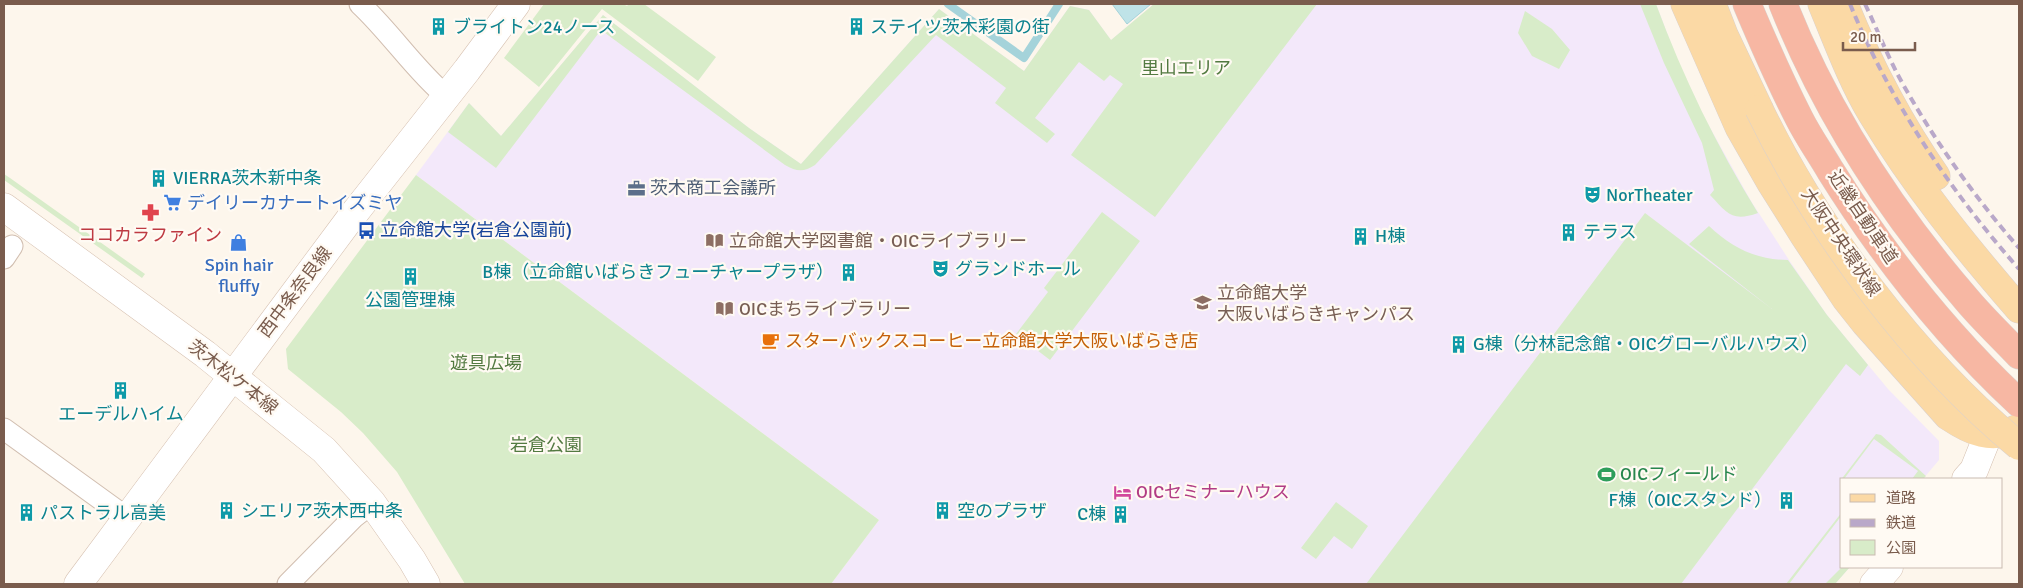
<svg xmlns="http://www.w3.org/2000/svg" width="2023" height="588" font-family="Signika,'Noto Sans JP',sans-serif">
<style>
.education{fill:#f3e8fa}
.green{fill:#d8ecc9}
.water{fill:#bfe3e8;stroke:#a5d3da}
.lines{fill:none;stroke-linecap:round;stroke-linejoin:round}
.stream{stroke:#a5d3da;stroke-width:8}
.street-casing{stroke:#d1beb0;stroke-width:23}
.secondary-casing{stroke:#d6c0b0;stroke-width:29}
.primary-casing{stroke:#dad1cd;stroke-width:29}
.highway-casing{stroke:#dad1cd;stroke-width:29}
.street{stroke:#fff;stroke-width:21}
.secondary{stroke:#fff;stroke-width:28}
.primary{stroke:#fbd9a5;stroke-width:28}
.highway{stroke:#f7b7a3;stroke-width:28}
.rail{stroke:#b9a8c9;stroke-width:4;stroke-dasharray:8 5;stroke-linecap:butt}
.primary-bridge-casing{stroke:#dad1cd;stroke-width:29;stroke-linecap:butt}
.primary-bridge{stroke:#fbd9a5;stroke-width:28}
.labels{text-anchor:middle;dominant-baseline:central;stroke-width:4.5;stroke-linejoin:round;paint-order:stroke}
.culture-label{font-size:18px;fill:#0d838f;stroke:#fffaf3;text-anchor:start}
.park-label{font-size:18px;fill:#537a41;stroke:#fffaf3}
.service-label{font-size:18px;fill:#4e5e75;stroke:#fffaf3;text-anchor:start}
.shop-label{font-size:18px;fill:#366cbe;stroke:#fffaf3;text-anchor:start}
.street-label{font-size:18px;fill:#7a5c4d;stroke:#fffaf3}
.transit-label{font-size:18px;fill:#164399;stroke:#fffaf3;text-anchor:start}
.health-label{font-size:18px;fill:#be3a42;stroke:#fffaf3}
.education-label{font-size:18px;fill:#785e54;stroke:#fffaf3;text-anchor:start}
.food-label{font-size:18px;fill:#c56008;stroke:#fffaf3;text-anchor:start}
.leisure-label{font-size:18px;fill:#27864d;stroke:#fffaf3;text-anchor:start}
.hotel-label{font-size:18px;fill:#b23c85;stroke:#fffaf3;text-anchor:start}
</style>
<rect width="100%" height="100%" fill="#fdf6ec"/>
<!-- education -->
<path class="education" d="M1154,4H1656L1677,59L1704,117L1751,201L1789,260L1827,315L1888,389L1939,441V460L1923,479H1842V567H1850L1835,584H831L879,520L416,175L469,103L501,136L603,15L749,128L801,164L939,9L1024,71L1070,6L1089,10L1111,40Z"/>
<!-- green -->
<path class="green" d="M544,4H623L627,6L629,4H644L716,57L698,81L602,9L539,87L504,58Z
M1154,4H1317L1155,217L1071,155L1123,84L1110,75L1104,81L1079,62L1035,118L1055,134L1047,143L995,103L1006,88L936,35L815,165C804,172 797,172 785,165L601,30L496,168L448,132L469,103L501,136L603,15L749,128L801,164L939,9L1024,71L1070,6L1089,10L1111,40Z
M1640,4H1656C1683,77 1717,147 1758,213C1732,222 1728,214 1710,195L1714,190L1702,143L1664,63Z
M1525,11L1552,29L1570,50L1559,69L1532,56L1518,33Z
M4,174L10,178L145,274L142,278L4,180Z
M416,175L879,520L831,584H465L397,472L363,433L341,412L288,369L286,349Z
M1102,212L1140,241L1050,360L1016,334L1048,292L1044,288Z
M1645,213L1772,309L1689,244L1709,226C1732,248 1757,260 1788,260L1827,315L1868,365L1860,376L1846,364L1681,584H1366Z
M1876,434L1881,435L1926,476L1923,479H1912L1918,471L1874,439L1844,479L1840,481Z
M1336,502L1368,526L1352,549L1334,536L1316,559L1301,548Z
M1842,512V515L1789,584H1786Z
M1842,567H1850L1835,584H1825Z"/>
<!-- water -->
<path class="water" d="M1112,4H1151L1127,24Z"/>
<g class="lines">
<!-- stream -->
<path class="stream" d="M948,4L1024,58L1059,4"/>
<defs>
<path id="street" d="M360,4C391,33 415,70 446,96
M4,258L12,246
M4,429L127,518
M288,584L354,517L372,503"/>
<path id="secondary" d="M4,207L205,354L324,450L372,503L412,560L426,584
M1966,479L1974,470L1988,435
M78,584L349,220L467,70L516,4
M1874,584L1889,567"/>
<path id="primary" d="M1685,4L1739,127L1771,183L1805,237L1846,299L1865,323L1948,416C1972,432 1991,441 2019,428
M1712,4L1724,35L1759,109
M1822,4C1837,40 1852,81 1872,114C1914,184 1966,248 2019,309
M1844,4C1868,63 1899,123 1936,176"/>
<path id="highway" d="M1747,4C1763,42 1780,81 1799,118C1808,136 1820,153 1830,170C1883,255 1946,335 2019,403
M1783,4C1826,112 1891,212 1967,300C1983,319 2002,337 2019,355"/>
</defs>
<!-- street casing -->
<use href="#street" class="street-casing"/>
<!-- secondary casing -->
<use href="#secondary" class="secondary-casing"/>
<!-- primary casing -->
<use href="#primary" class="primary-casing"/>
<!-- highway casing -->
<use href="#highway" class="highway-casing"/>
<!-- street -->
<use href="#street" class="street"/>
<!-- secondary -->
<use href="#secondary" class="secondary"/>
<!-- primary -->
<use href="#primary" class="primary"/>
<!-- highway -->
<use href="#highway" class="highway"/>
<!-- rail -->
<path class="rail" d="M1850,4C1890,101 1950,191 2019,269
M1865,4C1878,31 1889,60 1904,86C1936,143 1977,200 2019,248"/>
<defs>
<path id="primary-bridge" d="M1759,109C1817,230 1915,360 2019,446"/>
</defs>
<!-- primary-bridge casing -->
<use href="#primary-bridge" class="primary-bridge-casing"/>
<!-- primary-bridge -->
<use href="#primary-bridge" class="primary-bridge"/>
</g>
<!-- icons -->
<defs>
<symbol id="building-bare" viewBox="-9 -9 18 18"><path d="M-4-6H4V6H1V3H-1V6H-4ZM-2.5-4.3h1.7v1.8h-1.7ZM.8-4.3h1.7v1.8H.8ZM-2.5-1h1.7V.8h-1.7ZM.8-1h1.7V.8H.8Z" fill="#0f9aa8" stroke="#fffaf3" stroke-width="2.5" paint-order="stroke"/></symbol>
<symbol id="office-bare" viewBox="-9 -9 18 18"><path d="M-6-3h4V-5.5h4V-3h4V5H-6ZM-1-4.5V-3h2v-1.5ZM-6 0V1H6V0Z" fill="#5c6f8a" stroke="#fffaf3" stroke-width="2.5" paint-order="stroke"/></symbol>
<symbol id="theatre-bare" viewBox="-9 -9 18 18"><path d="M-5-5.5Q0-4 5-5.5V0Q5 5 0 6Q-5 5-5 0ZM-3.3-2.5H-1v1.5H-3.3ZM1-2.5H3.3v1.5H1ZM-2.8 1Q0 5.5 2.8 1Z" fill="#0f9aa8" stroke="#fffaf3" stroke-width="2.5" paint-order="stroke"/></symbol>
<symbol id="supermarket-bare" viewBox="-9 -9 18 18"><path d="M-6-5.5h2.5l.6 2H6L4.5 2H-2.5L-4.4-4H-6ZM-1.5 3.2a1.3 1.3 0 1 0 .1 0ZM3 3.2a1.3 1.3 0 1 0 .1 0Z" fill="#3f7fe0" stroke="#fffaf3" stroke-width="2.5" paint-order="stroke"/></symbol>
<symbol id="pharmacy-bare" viewBox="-9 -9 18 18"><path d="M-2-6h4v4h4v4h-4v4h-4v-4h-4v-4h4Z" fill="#e0444e" stroke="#fffaf3" stroke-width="2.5" paint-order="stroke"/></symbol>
<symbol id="bus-bare" viewBox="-9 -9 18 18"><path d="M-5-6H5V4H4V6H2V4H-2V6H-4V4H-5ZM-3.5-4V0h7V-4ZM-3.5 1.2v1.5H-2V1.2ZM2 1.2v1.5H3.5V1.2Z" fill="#1a4fb4" stroke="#fffaf3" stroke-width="2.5" paint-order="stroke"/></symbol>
<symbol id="library-bare" viewBox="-9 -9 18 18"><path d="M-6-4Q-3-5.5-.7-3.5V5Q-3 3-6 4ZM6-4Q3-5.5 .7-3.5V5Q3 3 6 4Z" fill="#8d6e63" stroke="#fffaf3" stroke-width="2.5" paint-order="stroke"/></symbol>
<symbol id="shop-bare" viewBox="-9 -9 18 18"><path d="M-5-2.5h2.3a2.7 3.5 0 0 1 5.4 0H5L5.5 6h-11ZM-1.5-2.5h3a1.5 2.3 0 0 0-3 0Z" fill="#3f7fe0" stroke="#fffaf3" stroke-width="2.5" paint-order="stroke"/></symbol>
<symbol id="university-bare" viewBox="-9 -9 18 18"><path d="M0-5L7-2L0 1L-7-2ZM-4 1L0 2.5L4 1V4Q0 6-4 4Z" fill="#8d6e63" stroke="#fffaf3" stroke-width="2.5" paint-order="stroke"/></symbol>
<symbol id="cafe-bare" viewBox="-9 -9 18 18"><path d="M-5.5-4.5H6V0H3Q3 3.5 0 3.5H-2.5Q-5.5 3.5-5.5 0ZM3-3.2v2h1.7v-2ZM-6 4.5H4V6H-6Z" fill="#e8710a" stroke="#fffaf3" stroke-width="2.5" paint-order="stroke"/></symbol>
<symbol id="stadium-bare" viewBox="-9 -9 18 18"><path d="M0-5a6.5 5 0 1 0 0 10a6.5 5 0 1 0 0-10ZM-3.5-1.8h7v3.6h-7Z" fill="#2e9e5b" stroke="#fffaf3" stroke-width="2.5" paint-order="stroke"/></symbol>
<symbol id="hotel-bare" viewBox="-9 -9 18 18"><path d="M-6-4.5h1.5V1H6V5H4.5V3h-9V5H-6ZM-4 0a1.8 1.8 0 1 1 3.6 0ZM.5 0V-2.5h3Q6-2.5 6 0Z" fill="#d1479c" stroke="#fffaf3" stroke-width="2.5" paint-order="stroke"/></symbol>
</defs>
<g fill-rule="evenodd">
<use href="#building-bare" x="426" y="14" width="25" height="25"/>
<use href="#building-bare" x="844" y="14" width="25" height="25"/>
<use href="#building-bare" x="146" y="166" width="25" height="25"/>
<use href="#office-bare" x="624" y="176" width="25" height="25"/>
<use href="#theatre-bare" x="1580" y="182" width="25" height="25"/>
<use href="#supermarket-bare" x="160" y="190" width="25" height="25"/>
<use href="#pharmacy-bare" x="138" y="200" width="25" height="25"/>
<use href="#bus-bare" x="354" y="218" width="25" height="25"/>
<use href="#building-bare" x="1556" y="220" width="25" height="25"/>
<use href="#building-bare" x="1348" y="224" width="25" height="25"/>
<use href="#library-bare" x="702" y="228" width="25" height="25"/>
<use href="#shop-bare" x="226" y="230" width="25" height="25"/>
<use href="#theatre-bare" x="928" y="256" width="25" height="25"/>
<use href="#building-bare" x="836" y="260" width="25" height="25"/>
<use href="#building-bare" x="398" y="264" width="25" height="25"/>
<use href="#university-bare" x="1190" y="290" width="25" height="25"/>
<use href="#library-bare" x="712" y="296" width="25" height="25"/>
<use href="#cafe-bare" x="758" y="328" width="25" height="25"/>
<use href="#building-bare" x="1446" y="332" width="25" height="25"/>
<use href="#building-bare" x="108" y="378" width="25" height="25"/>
<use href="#stadium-bare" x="1594" y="462" width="25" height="25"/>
<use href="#hotel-bare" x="1110" y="480" width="25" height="25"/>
<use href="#building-bare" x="1774" y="488" width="25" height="25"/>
<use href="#building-bare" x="214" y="498" width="25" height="25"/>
<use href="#building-bare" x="930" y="498" width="25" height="25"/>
<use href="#building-bare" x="14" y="500" width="25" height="25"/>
<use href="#building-bare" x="1108" y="502" width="25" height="25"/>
</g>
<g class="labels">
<!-- culture labels -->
<g class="culture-label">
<text x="453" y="27">ブライトン24ノース</text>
<text x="870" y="27">ステイツ茨木彩園の街</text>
<text x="173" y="178">VIERRA茨木新中条</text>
<text x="1606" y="195">NorTheater</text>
<text x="1583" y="232">テラス</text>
<text x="1375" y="236">H棟</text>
<text x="955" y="269">グランドホール</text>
<text x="834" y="272" text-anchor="end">B棟（立命館いばらきフューチャープラザ）</text>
<text x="410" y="300" text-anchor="middle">公園管理棟</text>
<text x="1473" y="344">G棟（分林記念館・OICグローバルハウス）</text>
<text x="121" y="414" text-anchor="middle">エーデルハイム</text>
<text x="1772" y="500" text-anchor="end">F棟（OICスタンド）</text>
<text x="241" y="511">シエリア茨木西中条</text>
<text x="957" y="511">空のプラザ</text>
<text x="40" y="513">パストラル高美</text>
<text x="1106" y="514" text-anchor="end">C棟</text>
</g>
<!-- park labels -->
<g class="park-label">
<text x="1186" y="68">里山エリア</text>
<text x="486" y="363">遊具広場</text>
<text x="546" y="445">岩倉公園</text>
</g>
<!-- service labels -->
<g class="service-label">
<text x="650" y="188">茨木商工会議所</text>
</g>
<!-- shop labels -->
<g class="shop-label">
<text x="187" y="203">デイリーカナートイズミヤ</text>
<text x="239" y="265" text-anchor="middle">Spin hair<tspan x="239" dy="21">fluffy</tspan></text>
</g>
<!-- street labels -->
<g class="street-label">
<text transform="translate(1863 217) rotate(56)">近畿自動車道</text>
<text transform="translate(1841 242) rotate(56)">大阪中央環状線</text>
<text transform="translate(295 292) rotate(-53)">西中条奈良線</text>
<text transform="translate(233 377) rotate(38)">茨木松ケ本線</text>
</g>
<!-- transit labels -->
<g class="transit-label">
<text x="380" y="230">立命館大学(岩倉公園前)</text>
</g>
<!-- health labels -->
<g class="health-label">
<text x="150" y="235">ココカラファイン</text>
</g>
<!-- education labels -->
<g class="education-label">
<text x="729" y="241">立命館大学図書館・OICライブラリー</text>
<text x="1217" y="293">立命館大学<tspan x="1217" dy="21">大阪いばらきキャンパス</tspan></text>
<text x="739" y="309">OICまちライブラリー</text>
</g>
<!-- food labels -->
<g class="food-label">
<text x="785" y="341">スターバックスコーヒー立命館大学大阪いばらき店</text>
</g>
<!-- leisure labels -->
<g class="leisure-label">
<text x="1620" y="474">OICフィールド</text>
</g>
<!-- hotel labels -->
<g class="hotel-label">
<text x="1136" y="492">OICセミナーハウス</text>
</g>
</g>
<!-- border -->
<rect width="2023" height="588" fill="none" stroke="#7a5c4d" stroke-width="10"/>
<!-- legend -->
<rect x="1840" y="478" width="162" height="90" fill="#fffaf3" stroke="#cabbb1"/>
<rect x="1850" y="494" width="25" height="8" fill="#fbd9a5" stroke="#cabbb1"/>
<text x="1886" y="503" font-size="15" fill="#7a5c4d">道路</text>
<rect x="1850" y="519" width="25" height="8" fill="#b9a8c9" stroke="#cabbb1"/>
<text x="1886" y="528" font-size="15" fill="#7a5c4d">鉄道</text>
<rect x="1850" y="540" width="25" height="15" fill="#d8ecc9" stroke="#cabbb1"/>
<text x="1886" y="553" font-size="15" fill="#7a5c4d">公園</text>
<!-- scale -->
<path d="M1843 42v8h72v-8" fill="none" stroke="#7a5c4d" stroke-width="2.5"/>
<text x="1850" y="42" font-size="15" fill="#7a5c4d" stroke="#fffaf3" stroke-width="4" paint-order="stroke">20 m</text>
</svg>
